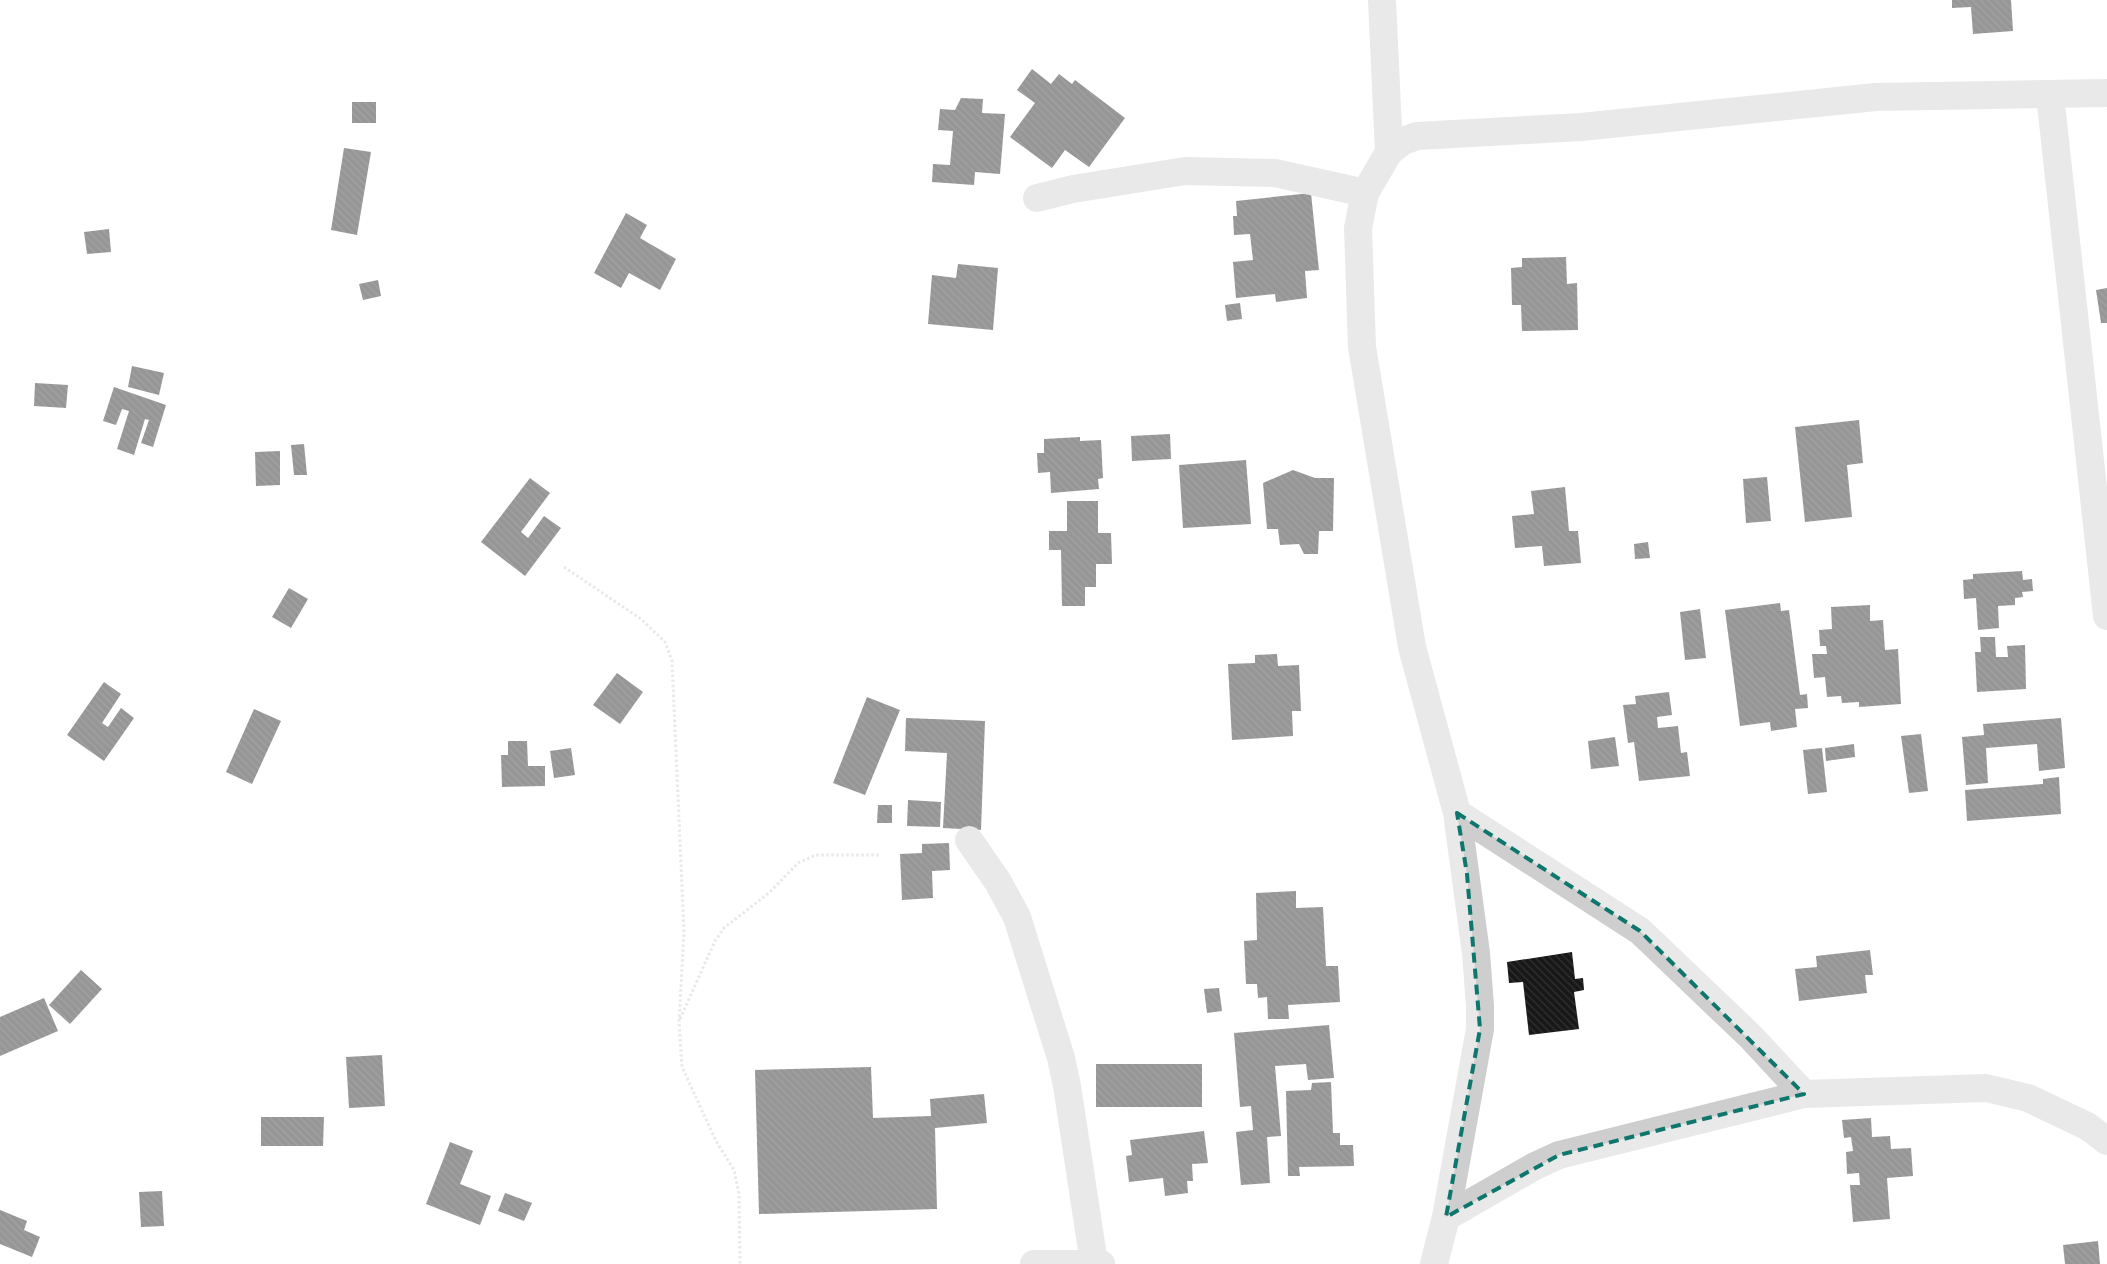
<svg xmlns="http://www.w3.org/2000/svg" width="2107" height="1264" font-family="Commissioner,sans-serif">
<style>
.building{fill:url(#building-back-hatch)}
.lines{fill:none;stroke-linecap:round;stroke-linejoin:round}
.path{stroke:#cecece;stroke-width:3;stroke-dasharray:2.5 2.5;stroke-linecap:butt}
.minor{stroke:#cecece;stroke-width:28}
.marked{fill:none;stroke:#0f766e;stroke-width:4;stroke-dasharray:10 6;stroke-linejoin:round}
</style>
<defs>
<pattern id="building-back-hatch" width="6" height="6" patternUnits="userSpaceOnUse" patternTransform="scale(1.25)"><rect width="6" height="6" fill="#181818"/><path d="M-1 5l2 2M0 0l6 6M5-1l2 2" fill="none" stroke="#313131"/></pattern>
</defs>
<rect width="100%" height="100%" fill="#fff"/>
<!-- building -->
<path class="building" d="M1952,0H2011L2013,31L1973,34L1971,7L1952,8Z
M1032,69L1051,84L1059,74L1072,84L1075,80L1125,118L1089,167L1065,150L1052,168L1010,137L1035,103L1017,90Z
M961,98L983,99L982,113L1005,114L1000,174L975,172L974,185L932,182L933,164L950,165L953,131L938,130L940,109L955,110Z
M352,102H376V123H352Z
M344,148L371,152L357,235L331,230Z
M1311,193L1319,270L1305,271L1307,298L1276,302L1275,294L1236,298L1233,262L1253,260L1250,234L1234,235L1233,216H1237L1236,201Z
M626,213L647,225L640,238L676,259L660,290L629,273L621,288L594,273Z
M109,229L111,252L87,254L84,232Z
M1566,257L1567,284L1577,283L1578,330L1522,331L1521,305H1512L1511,268L1522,267V258Z
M958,264L998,268L993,330L928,324L932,275L956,278Z
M378,280L381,296L363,300L359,284Z
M2107,288V323H2101L2096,290Z
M1240,303L1242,319L1227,321L1225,305Z
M132,366L164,373L159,395L128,387Z
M35,383L68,385L66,408L34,406Z
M114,387L166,405L153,447L141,443L149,420L145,419L134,455L117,449L129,411L122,409L116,425L103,421Z
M1859,420L1863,463L1847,465L1852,517L1805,522L1795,427Z
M1170,434L1171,459L1132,461L1131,436Z
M1080,437V441L1101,440L1103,478L1098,479L1099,489L1051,493L1050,472L1038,473L1037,453H1044V439Z
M304,444L307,475H294L291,445Z
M280,451V485L256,486L255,452Z
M1246,460L1251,524L1183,528L1179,465Z
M1293,470L1315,478H1334L1333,531H1319L1318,554H1304L1299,544L1280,545L1278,529H1267L1263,483Z
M1767,477L1771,521L1746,523L1743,479Z
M530,478L550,493L521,532L528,538L544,516L561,528L525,576L481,542Z
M1565,487L1569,531H1578L1581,563L1544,566L1542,546L1515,548L1512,516L1534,514L1531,491Z
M1067,501H1098V533H1111L1112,564H1096V587H1085V606H1062L1061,550H1049V531H1067Z
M1648,542L1650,558L1635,559L1634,544Z
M2022,571L2023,580L2032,579L2033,591L2022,592L2023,597L2015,598V605L1998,606L1999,628L1978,630L1976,598L1964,599L1963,580L1973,579V574Z
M289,588L308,599L291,628L272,617Z
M1780,603L1781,611L1789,610L1800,695L1807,694L1808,708L1795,709L1797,727L1771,731L1770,722L1740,726L1725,610Z
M1870,605V621L1883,620L1885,650L1898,649L1901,704L1859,707V702L1842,703L1841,696L1827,697L1825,677L1814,678L1812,654H1827L1826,646H1820L1819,630L1832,629L1831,607Z
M1700,609L1706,658L1685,660L1680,612Z
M1980,637H1995L1996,657H2008L2007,646L2025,645L2026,689L1977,692L1975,652H1981Z
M1277,654L1278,666L1299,665L1301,711H1292L1293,736L1232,740L1228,664L1255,663V655Z
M617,673L643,692L620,724L593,705Z
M104,682L121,694L102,723L108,727L121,708L134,718L104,761L67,735Z
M1669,692L1672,715L1657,717L1658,728L1678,726L1681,753L1687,752L1690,776L1639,781L1634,742L1628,743L1623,705L1636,704L1635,696Z
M867,697L900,710L865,795L833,783Z
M254,709L281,721L252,784L226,772Z
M906,718L985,721L981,830L943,828L947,753L905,751Z
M2061,718L2065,768L2039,771L2037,744L1986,748L1988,783L1966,785L1962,737L1984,735L1983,724Z
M1921,734L1928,791L1909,793L1901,736Z
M1615,737L1619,766L1591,769L1588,741Z
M508,741H527L528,766H545V786L502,787L501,755H508Z
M1854,744L1855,757L1826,761L1825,748Z
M571,748L575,775L554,778L550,751Z
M1822,748L1827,792L1808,794L1803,750Z
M2059,777L2061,814L1967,821L1965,790L2043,784V779Z
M908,800L941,802L940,827L907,826Z
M878,805H892V823H877Z
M949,843L950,870L932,871L933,898L902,900L900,854L922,853V844Z
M1296,891V908L1323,907L1326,966H1338L1340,1002L1288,1005L1289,1019H1268L1267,997L1258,998L1257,984H1246L1244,941L1257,940L1256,893Z
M1870,950L1873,975H1865L1867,993L1799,1001L1795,969L1817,967L1816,956Z
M1572,952L1575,979L1583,978L1584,990L1574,992L1579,1029L1529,1035L1523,982L1509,983L1507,962Z
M81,970L102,989L70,1024L49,1005Z
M1219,988L1222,1011L1207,1013L1204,989Z
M44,998L58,1031L0,1056V1017Z
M1329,1025L1334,1078L1308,1080L1306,1064L1275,1066L1281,1136L1267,1137L1270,1183L1241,1185L1236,1132L1253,1130L1251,1106L1240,1107L1234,1033Z
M382,1055L385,1106L349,1108L346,1057Z
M1096,1064H1202V1107H1096Z
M871,1067L873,1118L931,1116L930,1099L984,1094L987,1123L935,1128L937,1209L759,1214L755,1070Z
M1331,1082L1333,1133H1340V1145H1353L1354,1166L1299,1167L1300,1176H1288L1286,1091L1311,1090L1312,1083Z
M261,1117H324L323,1146H261Z
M1871,1118L1872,1137L1890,1136L1891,1149L1911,1148L1913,1176L1887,1178L1890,1219L1853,1222L1850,1185H1860L1859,1173L1847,1174L1846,1152L1853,1151L1851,1137L1844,1138L1842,1120Z
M1204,1131L1208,1163L1192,1164L1193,1181H1187L1188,1193L1165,1196L1163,1178L1129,1182L1126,1156L1132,1155L1130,1140Z
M450,1142L473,1151L460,1184L491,1196L480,1225L426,1204Z
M162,1191L164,1226L141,1227L139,1192Z
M505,1193L532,1203L524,1221L498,1211Z
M0,1210L27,1221L24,1230L40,1237L32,1257L0,1244Z
M2098,1241L2100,1264H2065L2063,1245Z"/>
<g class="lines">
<!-- path -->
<path class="path" d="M564,567L641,619L665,642L672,661L684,932L679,1022L682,1067L716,1141L734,1170L739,1194L740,1264
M680,1019L715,941L724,928L770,892L798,863L816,855H880"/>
<!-- minor -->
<path class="minor" d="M1382,0L1389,152L1365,193L1358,228L1362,347L1412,647L1457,813L1476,953L1480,1006V1029L1446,1217L1434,1264
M2050,95L2107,616
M1389,152L1403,141L1417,136L1581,127L1876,97L2107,93
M1037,198L1073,189L1185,171L1275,173L1365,193
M1457,813L1640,931L1751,1037L1804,1094
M969,840L998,882L1017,917L1061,1058L1067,1086L1094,1263
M1446,1217L1535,1166L1559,1155L1804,1094L1986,1088L2028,1098L2087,1126L2107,1141
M1034,1264H1101"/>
</g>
<!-- marked area -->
<path d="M0 0H2107V1264H0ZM1457,813L1640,931L1804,1094L1559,1155L1446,1217L1480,1029L1467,874Z" fill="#fff" fill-opacity=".55" fill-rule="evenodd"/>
<path class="marked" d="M1457,813L1640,931L1804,1094L1559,1155L1446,1217L1480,1029L1467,874Z"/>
</svg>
